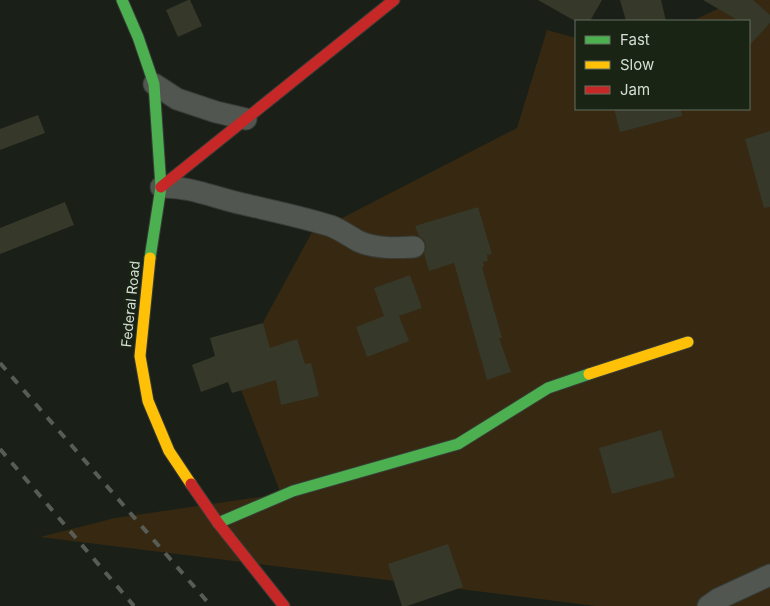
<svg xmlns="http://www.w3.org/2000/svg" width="770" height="606" font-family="Inter,sans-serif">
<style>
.green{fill:#362811}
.building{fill:#36382a}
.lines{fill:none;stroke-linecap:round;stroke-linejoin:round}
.street-casing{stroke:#373c36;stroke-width:23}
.fast-casing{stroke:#373c36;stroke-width:13}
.slow-casing{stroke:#373c36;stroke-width:13}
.jam-casing{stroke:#373c36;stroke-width:13}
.street{stroke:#515650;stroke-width:21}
.fast{stroke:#4caf50;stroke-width:11}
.slow{stroke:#ffc107;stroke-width:11}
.jam{stroke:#c62828;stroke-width:11}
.rail{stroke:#585c57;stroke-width:4;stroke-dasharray:9 9;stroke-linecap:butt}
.labels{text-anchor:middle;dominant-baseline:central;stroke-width:5;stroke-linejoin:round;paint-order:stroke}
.street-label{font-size:14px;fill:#d6ded4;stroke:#192415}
</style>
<rect width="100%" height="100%" fill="#1a2018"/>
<!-- green -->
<path class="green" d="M737,0H770V606H596L40,537L115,518L281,494L235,374L311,234L517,128L547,30L576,38V109H749V21H692Z"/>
<!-- building -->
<path class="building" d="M188,0H190L202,26L178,37L166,10Z
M538,0H602L590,21H575Z
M620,0H661L666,21H626Z
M703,0H753L770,15V23L749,46V21H739Z
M614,109H681L682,116L620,132Z
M38,115L45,133L0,150V129Z
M770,131V207L764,208L745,139Z
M65,202L74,225L0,254V228Z
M478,207L492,254L487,255L488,261L483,262L484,267H482L502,338H499L511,372L487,380L454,263L429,271L424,254L426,246L424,240L419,236L415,226Z
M410,275L422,308L399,316L409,341L367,357L356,327L384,316L374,288Z
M263,323L270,348L297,339L305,364L311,363L319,396L281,405L276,380L232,393L228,382L201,392L192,365L215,356L210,338Z
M661,430L675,477L612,494L599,448Z
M448,544L463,587L407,606H402L388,564Z"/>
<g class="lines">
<defs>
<path id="street" d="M154,84L177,99L216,112L246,119
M161,187C190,186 215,198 243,204C273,211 302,217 331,226C341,230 349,236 358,241C375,249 396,248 414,247
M708,606L718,599L770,575"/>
<path id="fast" d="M122,0L138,37L154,84L161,187L150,258
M218,523L293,491L458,444L548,388L589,374"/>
<path id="slow" d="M150,258L140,356L148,401L169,451L191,484
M589,374L688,342"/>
<path id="jam" d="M161,187L394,0
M191,484L218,523L284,606"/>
</defs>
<!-- street casing -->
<use href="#street" class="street-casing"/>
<!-- fast casing -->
<use href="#fast" class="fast-casing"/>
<!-- slow casing -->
<use href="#slow" class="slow-casing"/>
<!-- jam casing -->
<use href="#jam" class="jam-casing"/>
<!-- street -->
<use href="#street" class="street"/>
<!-- fast -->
<use href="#fast" class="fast"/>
<!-- slow -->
<use href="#slow" class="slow"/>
<!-- jam -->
<use href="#jam" class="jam"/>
<!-- rail -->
<path class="rail" d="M0,363L211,606
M0,449L134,606"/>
</g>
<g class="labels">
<!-- street labels -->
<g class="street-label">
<text transform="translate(130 304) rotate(-84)">Federal Road</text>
</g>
</g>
<!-- legend -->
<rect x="575" y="20" width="175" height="90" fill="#192415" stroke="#656e61"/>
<rect x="585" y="36" width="25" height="8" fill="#4caf50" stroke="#656e61"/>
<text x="620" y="45" font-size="15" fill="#d6ded4">Fast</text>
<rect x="585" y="61" width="25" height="8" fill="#ffc107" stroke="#656e61"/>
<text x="620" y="70" font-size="15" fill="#d6ded4">Slow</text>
<rect x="585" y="86" width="25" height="8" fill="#c62828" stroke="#656e61"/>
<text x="620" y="95" font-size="15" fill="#d6ded4">Jam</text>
</svg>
